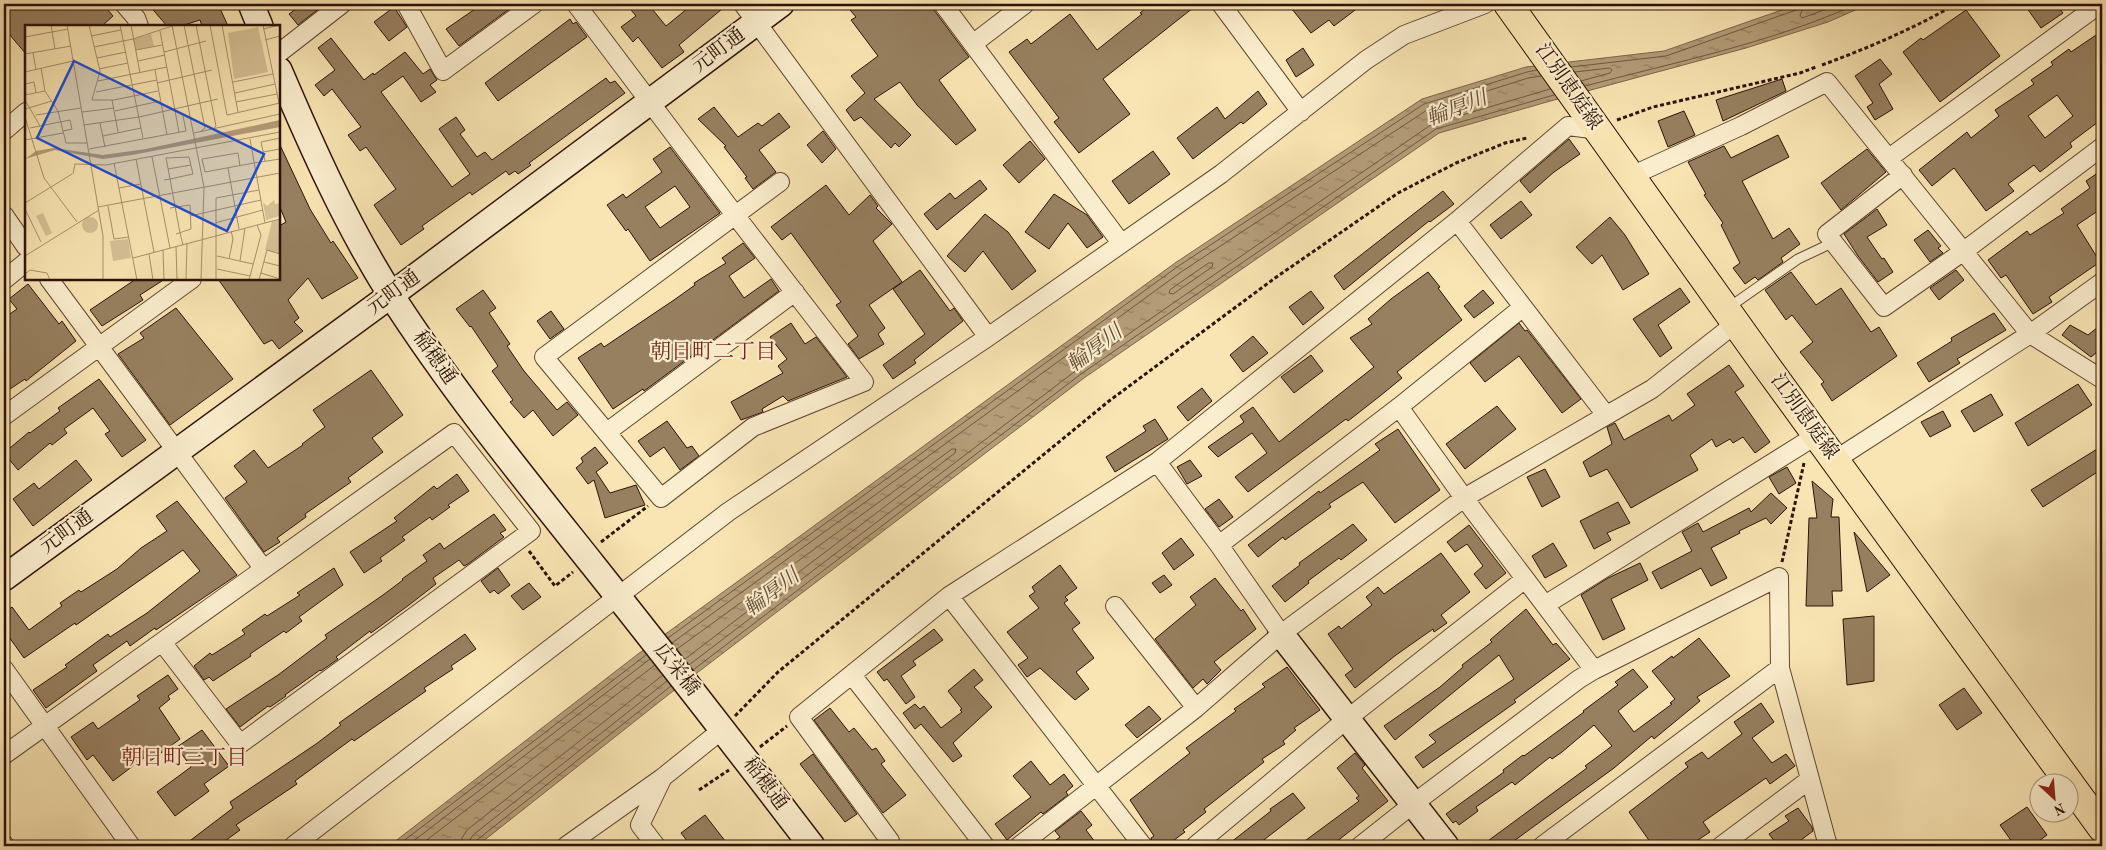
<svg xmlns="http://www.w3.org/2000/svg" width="2106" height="850" font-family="'Old Standard TT','Noto Serif JP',serif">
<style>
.water{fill:url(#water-ripples);stroke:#7e654a}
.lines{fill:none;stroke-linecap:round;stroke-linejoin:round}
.shore{stroke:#70583f;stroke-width:1}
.building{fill:#978060;stroke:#2d1206;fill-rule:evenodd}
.lane-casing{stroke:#604731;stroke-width:11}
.street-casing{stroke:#604731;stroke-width:20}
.secondary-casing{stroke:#2d1206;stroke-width:28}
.primary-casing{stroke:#2d1206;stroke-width:30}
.path{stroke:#2d1206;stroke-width:3;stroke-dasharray:4 2.5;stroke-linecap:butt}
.lane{stroke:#fbeece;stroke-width:9}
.street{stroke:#fbeece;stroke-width:18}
.secondary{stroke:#fbeece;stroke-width:25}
.primary{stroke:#f9e5b3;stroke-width:28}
.labels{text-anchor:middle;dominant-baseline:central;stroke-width:4.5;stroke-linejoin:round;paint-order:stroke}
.street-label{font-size:20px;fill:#2d1206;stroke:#fbeece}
.water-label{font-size:21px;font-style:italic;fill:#634a34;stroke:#fbeece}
.neighbourhood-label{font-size:21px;fill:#7a1f14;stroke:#fbeece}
.inset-road{fill:none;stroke:#a7916e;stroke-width:1}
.view{fill:#1d4ed8;fill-opacity:0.15;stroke:#1d4ed8;stroke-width:2.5}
.inset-edge{fill:none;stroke:#2d1206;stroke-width:2.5}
</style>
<defs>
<pattern id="water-ripples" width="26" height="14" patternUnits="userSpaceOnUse" patternTransform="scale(1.25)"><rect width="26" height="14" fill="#b49d78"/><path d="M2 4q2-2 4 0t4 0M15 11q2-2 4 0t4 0" fill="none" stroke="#937f60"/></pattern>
</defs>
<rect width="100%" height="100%" fill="#f9e5b3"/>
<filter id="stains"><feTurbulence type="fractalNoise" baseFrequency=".004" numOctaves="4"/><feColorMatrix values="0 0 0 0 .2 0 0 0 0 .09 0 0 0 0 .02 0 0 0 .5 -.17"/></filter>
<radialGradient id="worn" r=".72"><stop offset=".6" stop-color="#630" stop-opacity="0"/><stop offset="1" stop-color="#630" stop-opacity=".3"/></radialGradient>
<!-- water -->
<path class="water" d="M1799,4H1869L1828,22L1746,48L1554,100L1439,133L1084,378L668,695L477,846H389L638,654L1175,263L1422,99L1526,67L1664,51Z"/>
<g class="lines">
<!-- shore -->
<path class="shore" d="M1805,4L1800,15L1802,18L1841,4
M1571,67L1666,56L1796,10L1799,4
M1575,72L1609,68L1612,70L1610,73L1581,81
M1585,86C1676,62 1771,43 1857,4
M1209,263H1213L1212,267L1173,294L1169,293L1170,290Z
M668,638L1177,267L1424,104L1527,72L1537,70
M672,643L1181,272L1427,110L1528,78L1541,76
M677,649L952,449H956L955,453L685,659
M689,665L1078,369L1432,124L1550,89
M693,670L1081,374L1436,129L1554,95
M397,846L646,655
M407,846L650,659
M419,846L655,665
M461,846L462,838L467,830L663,675
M468,846L469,841L473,835L667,681
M474,846L477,840L671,686"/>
</g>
<!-- building -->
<path class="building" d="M16,4H103L113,16L102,26H26V54L4,28V13Z
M148,4H218L228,26H202L200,20L181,26H167Z
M303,4H325L298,25L289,14Z
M470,4H516L459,46L446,29L475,9Z
M626,4H648L666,26L693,4H728L679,45L684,52L662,68L638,37L633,42L621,27L636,16Z
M845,4H933L934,10L969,57L939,80L976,130L956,145L917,105L900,82L874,99L911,135L899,147L895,143L891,148L861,117L854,121L846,110L865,93L851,76L878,56L851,20L856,17Z
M1151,4H1198L1103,79L1130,114L1079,153L1054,122L1059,118L1009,52L1027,39L1031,44L1070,14L1097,50L1142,14L1140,13Z
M1288,4H1363L1334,26L1329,20L1311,33Z
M2024,4H2056L2063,13L2041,28Z
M394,7L407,27L389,41L374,22Z
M1966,10L2000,56L1940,102L1903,52L1921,38L1923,40Z
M570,19L573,24L576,22L587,37L498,101L485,83Z
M2102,31V119L2070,143L2072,147L2040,172L2034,165L2008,184L2014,191L1986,211L1954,168L1932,186L1919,170L1967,132L1971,138L1999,116L1995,110L2034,84L2031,80L2053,65L2051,62L2069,49L2071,52ZM2057,95L2073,116L2045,138L2028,116Z
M331,38L364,80L373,73L374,75L405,52L423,74L430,69L437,80L430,85L436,92L421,102L403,76L381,92L452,187L470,174L439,129L456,117L465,130L460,134L477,157L485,152L492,160L606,78L610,83L615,81L625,93L529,163L531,165L518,174L515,171L509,175L506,171L472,195L470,192L422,226L424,229L401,245L374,205L396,189L366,147L360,151L348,135L361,127L332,89L324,96L315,85L335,70L318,48Z
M1303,48L1314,65L1296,77L1286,60Z
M1880,59L1892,74L1879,84L1893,109L1875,120L1867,107L1873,103L1855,76Z
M1782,79L1786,91L1723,121L1716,100Z
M1258,91L1267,104L1243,124L1241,122L1193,159L1177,138L1217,107L1225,119Z
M714,107L738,137L758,123L762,126L779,113L790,127L759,150L776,172L753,189L745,178L747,177L724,147L726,146L698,119Z
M1684,111L1695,135L1668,147L1658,121Z
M823,131L836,149L822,163L807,145Z
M1778,135L1789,157L1742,181L1773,239L1789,228L1800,244L1781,258L1783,262L1758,280L1755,277L1745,284L1733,268L1740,263L1721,225L1723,223L1704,195L1706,194L1688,162L1724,146L1731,158Z
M1569,139L1580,154L1554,172L1530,193L1520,181Z
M1030,141L1045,159L1019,183L1003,165Z
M279,143L310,209L331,243L333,241L358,278L322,299L308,278L288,300L299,318L294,322L303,331L279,349L272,340L264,344L218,279H279V226L286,222L279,205Z
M670,147L720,213L650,261L628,229L626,231L607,205L623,194L626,198L662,172L653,159ZM675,186L690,207L660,228L645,207Z
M1867,149L1886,172L1841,210L1821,183Z
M1153,151L1170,174L1129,204L1112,181Z
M2102,170V208L2077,225L2100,262L2049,297L2052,302L2033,314L2006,275L2001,278L1988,260L2027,231L2030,235L2064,213L2061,209L2090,188L2086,181Z
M980,180L987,189L937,230L924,214L950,193L955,199Z
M826,185L849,215L870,195L878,206L876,208L892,224L873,241L902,282L869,305L885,328L878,334L884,344L859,359L848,344L858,336L836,305L841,302L791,233L782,240L771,227Z
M1443,191L1454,204L1430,222L1429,221L1344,290L1334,276Z
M1054,194L1087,215L1103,237L1087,248L1068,223L1049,249L1025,232Z
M1521,201L1532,215L1501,239L1490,225Z
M1877,209L1887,225L1867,237L1882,259L1884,258L1893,272L1878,282L1858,256L1844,234Z
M985,214L1008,232L1036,271L1012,290L983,251L965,272L947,256Z
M1610,217L1625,235L1649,274L1623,290L1602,255L1592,264L1576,247Z
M1928,230L1941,246L1938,248L1943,253L1930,262L1914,240Z
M743,243L755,258L729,276L744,298L771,279L779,291L644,391L643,389L613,409L578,358L601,343L604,347L674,300L695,285L694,283L726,263L722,258Z
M920,270L950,311L954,308L963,321L914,360L916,363L893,379L883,365L925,334L893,289Z
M1956,270L1964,280L1939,300L1930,288Z
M1428,272L1440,287L1438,288L1462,320L1397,372L1402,378L1380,396L1348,421L1346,419L1248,492L1235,477L1267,453L1252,433L1218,457L1208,447L1244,422L1240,416L1253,407L1279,442L1332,400L1374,367L1350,338L1372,324L1368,319L1391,299Z
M1791,272L1816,305L1841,288L1871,332L1879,327L1897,356L1832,401L1821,384L1824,382L1800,352L1813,342L1792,315L1786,320L1765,290Z
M136,279H165L140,295L143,300L102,326L90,310Z
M28,284L59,324L62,321L76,341L26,381L25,379L4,393V318L17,309L9,299Z
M1680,288L1690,302L1658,325L1672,348L1660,357L1633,319Z
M483,290L496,308L489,313L510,344L507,346L524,371L557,410L567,402L578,415L553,436L533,410L524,418L510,402L513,400L492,371L498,366L471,326L470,327L456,309Z
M1483,290L1494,303L1474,318L1464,306Z
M1311,291L1324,308L1303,325L1289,307Z
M176,308L233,379L170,425L118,354L144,338L140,333Z
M551,311L564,329L550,339L537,321Z
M1994,313L2006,330L1957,359L1960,363L1929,382L1917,363L1952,341L1951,338Z
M791,323L805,344L816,337L847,377L788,401L783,396L762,409L763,412L741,420L731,402L783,373L778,366L787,359L770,337Z
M1519,323L1525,331L1527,330L1581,399L1562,413L1519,356L1485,382L1470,363Z
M2102,324V348L2091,357L2062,335L2070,325L2088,335Z
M1253,336L1268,353L1243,372L1230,355Z
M1311,355L1323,371L1294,393L1281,377Z
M1729,365L1744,386L1735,392L1770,442L1755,453L1743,437L1733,443L1730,439L1716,447L1712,439L1690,455L1698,470L1631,508L1607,469L1590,477L1583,462L1612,444L1607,427L1615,423L1624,440L1669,415L1672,421L1695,405L1687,394Z
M371,370L403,415L372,438L383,452L348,478L351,482L305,514L306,517L277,538L280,542L264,552L225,498L247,482L234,466L254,450L268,468L303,445L302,444L325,427L313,410Z
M99,379L146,440L122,457L105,434L110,431L93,408L64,429L67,433L52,445L50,443L18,470L4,453L29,432L30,433L60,411L58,408Z
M2078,384L2092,405L2028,446L2015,423Z
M1202,388L1212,401L1188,421L1177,407Z
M1991,394L2003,415L1974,432L1961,411Z
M1497,406L1516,429L1465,469L1446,444Z
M1943,411L1951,426L1930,437L1921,422Z
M1155,419L1168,439L1115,472L1106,457L1146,431L1143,426Z
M667,421L687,448L692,446L699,456L680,470L664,447L650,457L638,441Z
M1398,429L1440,490L1395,523L1363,482L1329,504L1331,507L1285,540L1283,537L1258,557L1248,545L1319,491L1320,493L1380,450L1375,444Z
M2102,446V469L2043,507L2031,490Z
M595,447L608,463L596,472L610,493L636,485L645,505L605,518L594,480L588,484L576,468L583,462L581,458Z
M76,460L92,480L33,526L13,499L34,483L39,489Z
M1190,460L1202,476L1187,484L1177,467Z
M1787,467L1796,483L1779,494L1769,477Z
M1545,469L1560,497L1542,507L1527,477Z
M457,474L469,491L448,505L450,507L432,520L430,517L402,537L405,540L380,558L382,561L364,573L350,552L397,521L394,518L434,486L437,489Z
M1812,481L1833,499L1831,517H1839L1842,591H1832L1833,606H1806L1809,518H1817Z
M1771,493L1787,508L1771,524L1766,518L1739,531L1740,533L1711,548L1727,578L1711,586L1701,568L1661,589L1652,572L1692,551L1682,532L1698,523L1703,532L1749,508L1751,512Z
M1219,499L1233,517L1219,527L1205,509Z
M177,501L237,575L156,630L155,628L130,646L127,641L93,665L97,671L46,708L33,690L67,667L65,665L108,634L110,637L147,613L200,571L183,550L76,625L75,623L24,658L4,630V613L12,607L29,630L62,606L60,603L79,590L81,592L117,569L141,548L167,531L156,516Z
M1618,502L1630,523L1607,533L1611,540L1594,549L1580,521Z
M494,514L506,530L500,533L504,537L468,564L464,566L459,560L433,578L436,584L409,605L371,633L370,631L336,657L338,659L321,671L320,670L285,695L286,696L270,707L268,706L240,727L226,709L278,675L327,638L325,635L383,595L403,580L402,579L427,561L423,555L440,543L444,549Z
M1353,524L1367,540L1341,560L1339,558L1308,581L1309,583L1285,602L1272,586L1300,565L1299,563Z
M1469,525L1506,573L1486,589L1474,574L1483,566L1467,544L1455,552L1447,542Z
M1854,532L1890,575L1867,592Z
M1181,538L1194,555L1174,570L1162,553Z
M1553,543L1567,566L1545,578L1532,556Z
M1441,553L1470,592L1441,615L1447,623L1434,632L1433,629L1396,655L1355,688L1345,675L1353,669L1328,634L1339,626L1341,629L1372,605L1366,597L1378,587L1384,594Z
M1640,563L1648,580L1611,599L1625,629L1603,640L1581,595L1608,578Z
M1060,565L1077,588L1065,597L1068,600L1064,603L1080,623L1072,629L1094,658L1076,672L1089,689L1075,700L1040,668L1027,677L1018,665L1028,658L1007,632L1039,608L1029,596L1035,592L1032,587Z
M334,568L343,585L299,617L302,621L286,633L284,631L250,654L251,656L213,681L209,677L204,680L194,666L210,653L212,655L245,634L242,630L265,614L267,616L300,595L297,593Z
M498,568L510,585L498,594L494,590L490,593L481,581Z
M1164,575L1172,585L1160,593L1152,583Z
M1215,578L1241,611L1243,609L1256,629L1214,662L1221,670L1207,684L1203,679L1193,688L1155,639L1196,605L1190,597Z
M529,583L541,597L523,610L511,596Z
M1526,609L1553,645L1556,643L1570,659L1514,700L1516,702L1423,768L1415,757L1436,742L1429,735L1514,679L1499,655L1395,740L1384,726L1440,687L1463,667L1462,665L1492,642L1490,640Z
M1874,616V681L1847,685L1843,619Z
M934,629L943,640L913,661L916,665L901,676L915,697L906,704L887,679L884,681L877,672Z
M465,634L476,649L451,666L453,669L424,688L426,691L354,741L352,739L295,781L297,784L236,825L240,830L218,846H183L233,808L230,802L316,744L341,725L339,723Z
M1699,638L1730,676L1697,697L1700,701L1654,739L1652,736L1614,768L1507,846H1481L1587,768L1585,766L1612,746L1594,725L1562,752L1552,759L1550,757L1515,785L1512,782L1476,807L1478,811L1459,825L1456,821L1453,823L1446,814L1504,772L1503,770L1523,755L1524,756L1584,712L1583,711L1618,685L1615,682L1633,669L1648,687L1618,711L1634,732L1672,704L1670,703L1675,699L1652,671L1672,656L1673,658Z
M1287,667L1320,710L1294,728L1296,730L1283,741L1285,744L1262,759L1264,762L1204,809L1206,812L1183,830L1185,832L1166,846H1153L1151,838L1154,836L1130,800L1190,753L1186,748L1236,711L1234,709L1265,687L1262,684Z
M974,669L983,680L974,687L992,707L953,743L962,756L953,762L921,724L915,729L903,713L915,704L920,709L924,706L941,728L962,712L960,710L962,709L948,691Z
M168,675L178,689L168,696L170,699L159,708L180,739L149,762L145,757L113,781L93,755L87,760L71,737L93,722L98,729L140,700L137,696Z
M1964,688L1982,713L1957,730L1939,705Z
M1761,703L1774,722L1752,738L1772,763L1786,754L1795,766L1770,784L1766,778L1703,822L1710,832L1689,846H1653L1629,812L1688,767L1685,763L1702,752L1708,759L1742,734L1734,722Z
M1149,706L1161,719L1137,738L1125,725Z
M830,708L849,732L854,728L872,750L876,748L885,761L881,764L906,795L883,813L814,720Z
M202,730L229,766L204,784L209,791L175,816L157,792L191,767L177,747Z
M1355,753L1365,765L1362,768L1388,801L1331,846H1298L1359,801L1356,798L1359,796L1337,768Z
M813,754L857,814L845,822L800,764Z
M1031,761L1050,785L1064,774L1073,786L1066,792L1068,795L1043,814L1041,812L1007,840L995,824L1031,797L1013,776Z
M1293,793L1305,808L1256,846H1226L1271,811L1270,809Z
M2027,807L2047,835L2032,846H2015L2000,825Z
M1798,808L1812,827L1813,831L1793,846H1778L1769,834L1789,821L1785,816Z
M1081,811L1092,825L1086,830L1098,846H1048L1060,837L1055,831Z
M705,815L729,846H691L681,833Z"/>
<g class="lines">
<defs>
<path id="lane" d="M1728,308L1798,259L1834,242"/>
<path id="street" d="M124,4L136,18L139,26
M406,4L443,71L534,4
M576,4L735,215L864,382L753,427L661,498L544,357L780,182
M743,4L988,337
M943,4L1121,243
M1221,4L1301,112
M974,43L1025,4
M279,53L342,4
M4,131L26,112
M1889,158L2100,4
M1903,175L1827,234L1884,307L1964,251L2102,147
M1631,176L1741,126L1827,82L2030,334L2102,379
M4,215L26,247
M1457,221L1606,415
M49,279L263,568
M4,280L26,262
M1399,407L1464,498L1594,670
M4,416L192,279
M607,432L795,292
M1835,460L2030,334L2102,282
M1157,462L1219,545L1281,634
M1219,545L1399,407L1523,307
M949,596L1143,846
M1545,605L1817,435
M1115,606L1196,708
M4,669L131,846
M852,675L985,846
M4,755L454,433L531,531L240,744L162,642
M890,841L799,717L949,596L1157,462L1457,221L1568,126L1599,130
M4,844L5,846
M293,846L728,512L988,337L1221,174L1366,60L1404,35L1485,4
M566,846L662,778L723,729
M656,846L640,825L662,779
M1019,846L1196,708L1281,634L1464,498L1652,389L1736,323
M1195,846L1347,719L1525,579
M1360,846L1413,804L1579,679L1594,670L1779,577L1780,668L1828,846
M1542,846L1780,668
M1721,846L1809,780"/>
<path id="secondary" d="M251,4L260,26
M279,70C312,147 346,224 391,295C452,390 523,477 593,565C667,658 740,752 812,846
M4,578L391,295L781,4
M1281,634L1446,846"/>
<path id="primary" d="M1508,4L1762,360L2102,828"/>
</defs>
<!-- lane casing -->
<use href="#lane" class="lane-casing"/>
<!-- street casing -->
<use href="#street" class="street-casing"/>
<!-- secondary casing -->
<use href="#secondary" class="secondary-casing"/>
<!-- primary casing -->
<use href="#primary" class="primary-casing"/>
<!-- path -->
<path class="path" d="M1822,65C1868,48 1913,29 1956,4
M1617,120L1653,107L1800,73L1816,67
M601,542L648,506
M529,551L555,586L573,572
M1782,562L1804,463
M735,716L778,672L1109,401L1275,278L1398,193L1456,163L1505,143L1527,138
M760,747L787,726
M699,790L729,770"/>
<!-- lane -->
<use href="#lane" class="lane"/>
<!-- street -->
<use href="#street" class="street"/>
<!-- secondary -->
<use href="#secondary" class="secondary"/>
<!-- primary -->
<use href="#primary" class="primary"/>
</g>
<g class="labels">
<!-- street labels -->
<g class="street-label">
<text transform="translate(719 51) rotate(-37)">元町通</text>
<text transform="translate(1568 87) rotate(55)">江別恵庭線</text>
<text transform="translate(394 293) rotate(-36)">元町通</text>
<text transform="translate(434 358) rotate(55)">稲穂通</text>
<text transform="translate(1804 417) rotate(54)">江別恵庭線</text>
<text transform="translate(67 532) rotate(-36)">元町通</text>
<text transform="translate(676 670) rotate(52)">広栄橋</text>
<text transform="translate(765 784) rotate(53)">稲穂通</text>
</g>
<!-- water labels -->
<g class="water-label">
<text transform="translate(1457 109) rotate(-21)">輪厚川</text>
<text transform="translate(1095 349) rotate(-37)">輪厚川</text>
<text transform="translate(772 593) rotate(-37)">輪厚川</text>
</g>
<!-- neighbourhood labels -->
<g class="neighbourhood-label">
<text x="713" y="352">朝日町二丁目</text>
<text x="184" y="758">朝日町三丁目</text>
</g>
</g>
<!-- overview -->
<g transform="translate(25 25)">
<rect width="255" height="255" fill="#f9e5b3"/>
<path d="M233,2L243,47L209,54L203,8ZM249,175L250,179L255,178V191L241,195L238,177L242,181Z" fill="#d6c196"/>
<path d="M126,9L129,21L111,25L108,14ZM18,188L27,208L21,211L11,191ZM57 200a8 8 0 1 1 16 0a8 8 0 1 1-16 0ZM255,194V229L240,225L247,196ZM103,214L106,233L88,236L85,216Z" fill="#d6c196"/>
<path d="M255,95V102L107,130L78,134L30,125L0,134L11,126L29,123L78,130L121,124Z" fill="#b49d78"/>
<path class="inset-road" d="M26,0L30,24M42,0L78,211V255M64,0L75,46L67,75H89L133,66M95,0L118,113M106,0L115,48M147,0L179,162L176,255M159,0L180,103L176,106M171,0L191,101L187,105M185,0L202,90L255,78M197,0L213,87M238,0L254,78M238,4L255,0M135,6L154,107M66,11L96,5M0,12L43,4M240,15L255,11M69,22L108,14L150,0M111,25L137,20M139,27L181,16M8,28L11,45M0,29L46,21M72,33L101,27M113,36L140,30M16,43L20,66L33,86L41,118H62M74,44L103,38M130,45L142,110M0,47L48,36M73,56L142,42M208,57L248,49M132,58L187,45M0,59L9,57L11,68M71,67L132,55M210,68L250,59M0,70L20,66M0,75L15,101M87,75L93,107M211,77L252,69M0,84L27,76M90,86L135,76M57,87L89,83M11,90L56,83M0,92L19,153L52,197M75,98L80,122M59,100L114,92L193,74M5,103L45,95L47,104L38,106M169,108L255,89M78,111L116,103M225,114L240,198M0,115L38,108M64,124L161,106L158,91M238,127L255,124M127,132L145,223M111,134L129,227M240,136L236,117L255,113M89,138L112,255M215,141L213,128L177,134L180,147L229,138L255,134M203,143L214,204M143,144L166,140M48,149L50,139L81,140L255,107M139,155L145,154L168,149L164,132L141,133L145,154L155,208L158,220M94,163L116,159M0,178L47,149M83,181L89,214L104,212M73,182L255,148M145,183L165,180L166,204L151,209M0,184L16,217M165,191L236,175M190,198L238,185M151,221L152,254M138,225L139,255M124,229L128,255M0,231L74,185M192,231L228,239M108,233L255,194M204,234L208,214L206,206M215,236L220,203M239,237L255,241M192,244L225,251M236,248L255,254M0,249L5,245L22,248L25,255M161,254L162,218M142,255H185M191,255V173L234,165M224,255L236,210L232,200M234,255L242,225L255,229"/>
<path class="view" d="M49,36L239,129L202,206L12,113Z"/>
<rect width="255" height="255" class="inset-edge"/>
</g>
<!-- margin -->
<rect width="2106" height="850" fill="none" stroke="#f9e5b3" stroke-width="20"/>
<rect x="5" y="5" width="2096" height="840" fill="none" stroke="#2d1206" stroke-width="2.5"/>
<rect x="10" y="10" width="2086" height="830" fill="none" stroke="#2d1206"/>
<!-- north arrow -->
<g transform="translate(2054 798) rotate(154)"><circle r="24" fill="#fbeece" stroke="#a9967e"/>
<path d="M0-4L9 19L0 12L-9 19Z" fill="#8f2418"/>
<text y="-8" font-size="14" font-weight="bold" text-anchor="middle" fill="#2d1206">N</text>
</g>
<rect width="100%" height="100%" filter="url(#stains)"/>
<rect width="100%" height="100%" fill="url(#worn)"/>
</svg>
